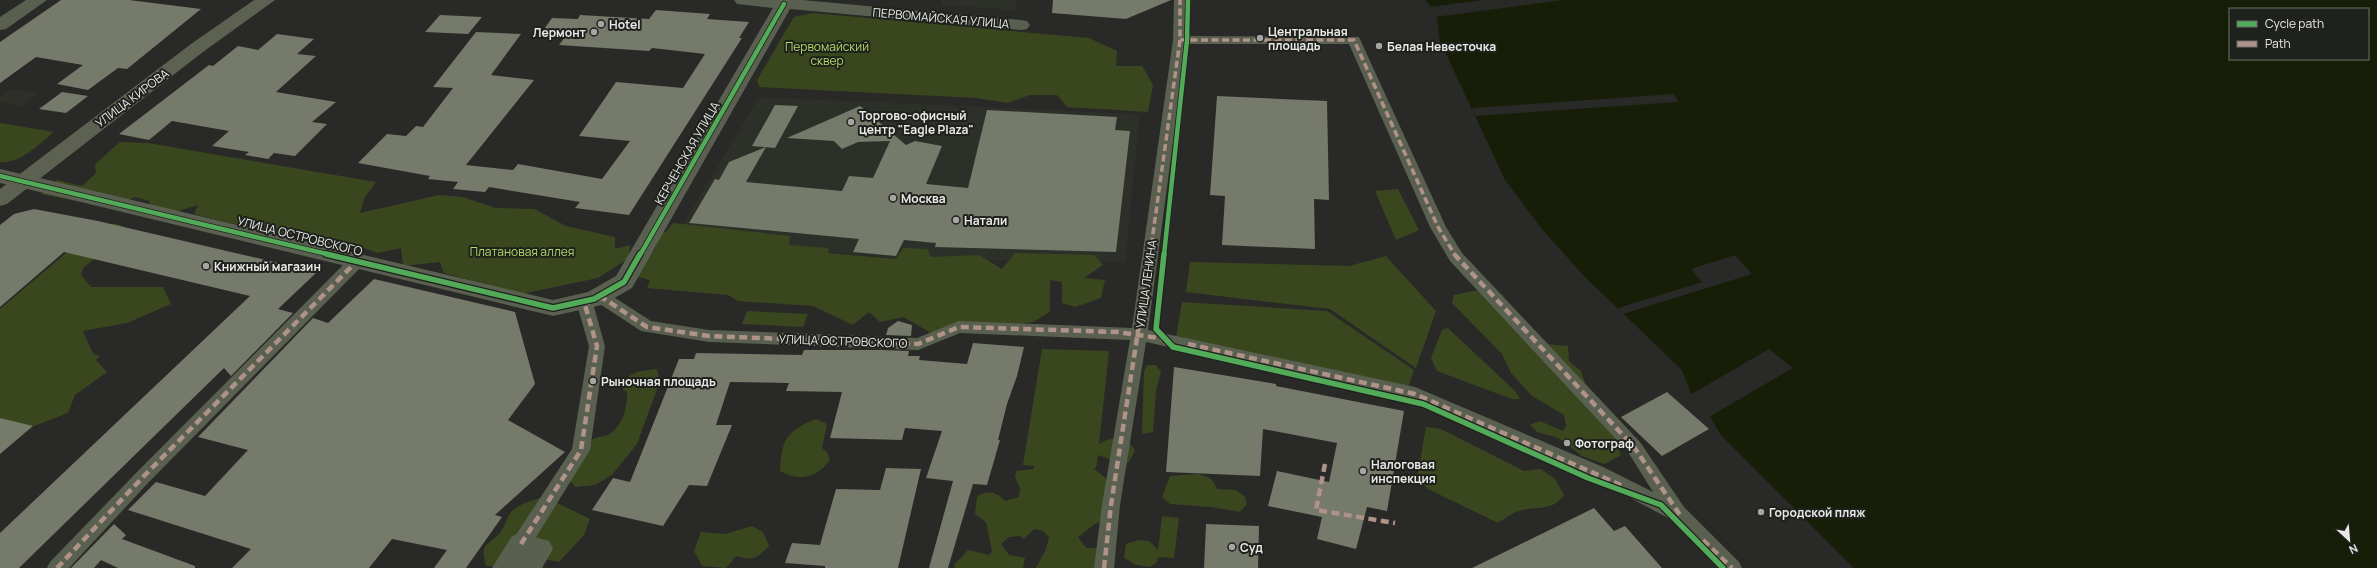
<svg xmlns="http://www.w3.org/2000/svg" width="2377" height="568" font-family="Manrope,sans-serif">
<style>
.built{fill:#2d3028}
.green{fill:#3a471e}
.water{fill:#171e07;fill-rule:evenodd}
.pier{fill:#292928}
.building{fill:#757a6a}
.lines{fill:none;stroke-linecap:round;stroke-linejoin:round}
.pedestrian{fill:#5a6050;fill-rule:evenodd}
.minor{fill:#5a6050;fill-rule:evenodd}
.tertiary{fill:#5a6050;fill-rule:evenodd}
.secondary{fill:#5c6151;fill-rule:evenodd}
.quiet-far1{stroke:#af9288;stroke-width:3.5;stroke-dasharray:7 3.5;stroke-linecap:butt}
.quiet{stroke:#af9288;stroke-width:4.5;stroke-dasharray:8 4.5;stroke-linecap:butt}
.cycleway-far1-casing{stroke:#1f211d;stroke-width:6}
.cycleway-casing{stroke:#1f211d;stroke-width:8}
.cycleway-far1{stroke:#51ab58;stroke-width:4.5}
.cycleway{stroke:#51ab58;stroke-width:5.5}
.poi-dot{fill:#a5a6a4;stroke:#1f211d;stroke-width:1.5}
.labels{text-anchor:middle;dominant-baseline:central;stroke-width:4;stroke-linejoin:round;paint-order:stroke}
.street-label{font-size:12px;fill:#e8e9e7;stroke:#1f211d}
.poi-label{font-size:12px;font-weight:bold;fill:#e8e9e7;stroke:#1f211d;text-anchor:start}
.park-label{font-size:12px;fill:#b3d767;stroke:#1f211d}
</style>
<rect width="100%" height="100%" fill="#292928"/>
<!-- built -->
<path class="built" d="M942,0H1017L1014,10L941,5Z
M10,89L38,94L22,106L0,102V96Z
M759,97L1140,114L1125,262L902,259L676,236Z"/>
<!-- green -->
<path class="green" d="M812,13L1089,38L1117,51L1116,66H1142L1153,85L1148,112L1067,107L1057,95H1030L1008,103L976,98L759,87L757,80L794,17Z
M0,123L54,132C39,144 21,164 0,162Z
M120,142L148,143L376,182L365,197L360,213L439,195L462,197L496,208L534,209L566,226L615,237V249L630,245L629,258L598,278L521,294L444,273L440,262L403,266L401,248L377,253L357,245L313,244L315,234H274L194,214L198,205L155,218L149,201L135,197L112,208L41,194L57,180L82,186L96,173L95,164Z
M1398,189L1419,230L1396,240L1375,191Z
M673,223L790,236L789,245L829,248L828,253L896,259L903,248L927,249L931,257L979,255L1002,269L1015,253L1094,255L1103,265L1084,278L1105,280L1101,298L1075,307L1062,303V282L1050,280V312L1033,322L969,332L933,334L903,317L880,322L869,312L853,325L813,306L738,301L728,295L647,288L650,280L634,276L647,255L655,250L660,233L666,232Z
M100,224H117L131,230L83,268L81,275L91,287H163L171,304L127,323L83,331L93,354L100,356L96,360L107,372L75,395L68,413L29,428L0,418V309Z
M1386,256L1436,311L1416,368L1330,309L1186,292L1190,262L1349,266Z
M1472,291H1491L1503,295L1505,309L1545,344L1568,346L1569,361L1581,371L1588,392L1618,435L1616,445L1621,455L1604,464L1582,456L1558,438L1537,432L1530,425L1540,421L1563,431L1566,426L1564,415L1532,396L1511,373L1502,354L1452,303L1454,295Z
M1182,302L1327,311L1414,370L1409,386L1176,337Z
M747,311L808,314L803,327L742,324Z
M1448,328L1515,391L1520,399H1512L1437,371L1431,358L1442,330Z
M1042,349L1109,351L1099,444C1113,435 1125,436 1135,450L1129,462L1122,464L1098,455L1096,468H1093L1121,490L1118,515L1095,524L1078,537L1086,548H1097L1109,568H1036L1046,549L1049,537L1043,531L1034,529L1024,539L1020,536L1009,537L1001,544L1009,555L1025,558L1023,568H955L954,565L968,550L989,555L992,551L986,522L975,514L977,496C989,490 995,491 1005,501L1019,497L1020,488L1015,477L1016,471L1034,469V466L1023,465Z
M1147,365H1156L1161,372L1156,391L1153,432L1142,434L1144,372Z
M657,369L660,381L637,444L612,475L595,485L575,487L569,479C575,467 581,448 593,439C597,437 603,437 608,435C622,428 628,407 627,392L620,387C629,371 640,371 657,369Z
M816,419L827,424L822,448L827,452L830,460C816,478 800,482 780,471C781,442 786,430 816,419Z
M1426,427L1441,429L1524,471L1541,469L1555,479L1564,495C1553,512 1534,506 1518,511C1511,514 1504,519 1498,523L1428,489L1417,479Z
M1196,474C1208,476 1213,478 1217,489L1236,490L1245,497L1247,504L1240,512L1211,507L1170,504L1162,497L1170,476Z
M545,497L590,519L584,535L559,562L544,559L510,568L486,566C480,543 485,548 499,534C505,528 506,518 511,512C520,503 533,500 545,497Z
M1162,516L1179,518L1174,558L1158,557L1157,562L1150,567L1136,565L1124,558L1126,544L1139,540L1149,541L1158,550Z
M752,526L763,532L769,546C756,559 753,561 736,556L726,568L702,566L694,551L701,532L725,534Z"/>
<!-- water -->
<path class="water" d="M1426,0H2377V568H1854L1720,434L1710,416L1691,394L1682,370L1585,277L1542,229L1505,180L1440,41L1437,17ZM2230,9H2368V59H2230Z"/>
<!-- pier -->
<path class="pier" d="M1483,0H1563L1435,17L1429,7Z
M1674,94L1678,102L1475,116L1472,108Z
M1735,255L1752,274L1623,314L1618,308L1702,282L1691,269Z
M1769,349L1793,368L1709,417L1690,395Z"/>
<!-- building -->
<path class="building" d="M61,0H129L201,9L127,69L118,68L88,90L57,84L83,65L36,57L0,83V42Z
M1053,0H1171L1126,19L1052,13Z
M656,10L710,14L707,19L749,22L739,38H742L629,215L575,208L580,202L489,187L485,192L453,189L458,182L428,179L430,176L358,163L387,134L406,136L416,126L423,127L453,88L433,87L476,32L521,34L491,75L534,80L466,165L513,170L518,164L602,179L630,141L579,136L616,82L683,88L705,54L652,48L649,51L559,45L565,37L539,36L552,18L578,19L580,15L649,19Z
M440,15L482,17L468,34L425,32Z
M277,34L314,39L297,54L316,56L276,92L336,102L312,122L327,124L295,156L274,153L268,159L245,155L249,152L212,146L229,131L172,121L149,140L119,134L209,65L213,66L238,46L258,50Z
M62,92L88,96L66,113L39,109Z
M1217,96L1327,101L1329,200L1314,199L1315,249L1222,245L1225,196L1210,195Z
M775,105L798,106L775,148L752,146Z
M860,106L906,145L915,141L942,146L926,184L968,188L987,110L1117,117L1115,130L1130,131L1116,252L935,247L936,243L904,240L896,256L853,252L859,239L689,223L715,179L719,180L729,162L766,147L746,182L842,191L849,176L873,178L890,141L858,142L842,149L834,141L787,138Z
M34,209L98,221L317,272L278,309L293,313L231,376L224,368L19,568H0V533L250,296L64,252L0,307V225L14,214Z
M374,279L515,312L535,384L508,420L565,452L495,515L502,517L466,568H434L447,550L392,539L369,568H232L251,549L128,510L156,482L205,496L248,450L198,437L313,318L328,323Z
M898,321L912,325L911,336L886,335L888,328Z
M973,343L1024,347L1017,376L1007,404L998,440H1000L987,485L973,484L948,568H929L953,481L926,478L942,431L905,428L902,440L830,438L842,392L786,391L789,383L730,382L716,425H732L707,486L689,485L663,526L592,510L613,478L630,482L679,359H694L696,353L802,355L804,350H882L909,351L908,356H920L919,360L967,364Z
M1174,367L1276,384V386L1404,411L1387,511L1367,507L1356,549L1317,539L1322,517L1268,506L1277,471L1329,482L1337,443L1263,429L1260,476L1166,472Z
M1667,392L1709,429L1662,456L1621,417Z
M0,418L33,426L0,454Z
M886,468L921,469L898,568H825V566L785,563L792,543L820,545L836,489L880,490Z
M1594,508L1614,531L1625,526L1662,568H1472Z
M114,524L126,535L122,539L195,566V568H118L101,560L94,568H71Z
M1206,524L1259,526L1258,568H1204Z"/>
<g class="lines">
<!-- pedestrian -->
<path class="pedestrian" d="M1174,0H1186L1187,36L1359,37L1446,227L1462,253L1640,442L1684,507L1739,562L1742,568H1719L1670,519L1591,477L1412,400L1146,342L1120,505L1114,568H1094L1102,505L1130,340L960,333L918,350L709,342L641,331L600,304L594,307L605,346L590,450L528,550L521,552L514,550L511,544L514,538L572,449L589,346L577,305C583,294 597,290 609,294L651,321L709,330L917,338L959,321L1132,328L1173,40ZM1186,44H1349L1430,227L1450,261L1628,452L1653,492L1603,467L1415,387L1148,330Z
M358,254L364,256L366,260L364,264L149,482L69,568H47L50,562L137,472L352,256Z"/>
<!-- minor -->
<path class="minor" d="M26,0H47L6,29L0,30V17Z
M734,0H802L1021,20L1027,21L1030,25L1027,29L1021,30L790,9L632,288L602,305L553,316L23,188L16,186L13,181L16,176L23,174L553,300L588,292L616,276L773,8L737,4Z
M521,533L549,541L553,549L542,568H492L512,536Z"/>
<!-- tertiary -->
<path class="tertiary" d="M0,169L30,176L33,181L30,186L23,188L0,183Z"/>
<!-- secondary -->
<path class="secondary" d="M254,0H275L203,52L7,204L0,206V189L191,44Z"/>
<!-- quiet-far1 -->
<path class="quiet-far1" d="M1180,40H1354L1438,227L1455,255
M1150,255L1180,40V0"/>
<!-- quiet -->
<path class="quiet" d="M1454,254L1634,447L1682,518
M1188,344L1415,394L1623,486
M1325,464L1316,510L1395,523
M1703,540L1732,568
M521,544L581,450L597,346L585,305L594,299L603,298L647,327L709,336L918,344L959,327L1118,332L1165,339
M57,568L143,477L358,260
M1104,568L1111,505L1150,254"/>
<defs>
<path id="cycleway-far1" d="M0,176L331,255
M640,255L784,4
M1164,255L1187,40L1188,0"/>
<path id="cycleway" d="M326,254L553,308L594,299L624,282L640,254
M1164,254L1156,329L1173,347L1423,404L1588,478L1661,505L1723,568"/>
</defs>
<!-- cycleway-far1 casing -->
<use href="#cycleway-far1" class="cycleway-far1-casing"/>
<!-- cycleway casing -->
<use href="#cycleway" class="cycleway-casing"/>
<!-- cycleway-far1 -->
<use href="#cycleway-far1" class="cycleway-far1"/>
<!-- cycleway -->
<use href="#cycleway" class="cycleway"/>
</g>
<!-- markers -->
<g class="poi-dot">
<circle cx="601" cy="24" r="4"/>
<circle cx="594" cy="32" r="4"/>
<circle cx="1260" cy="38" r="4"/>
<circle cx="1379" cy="46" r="4"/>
<circle cx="851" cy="122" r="4"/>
<circle cx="893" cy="198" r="4"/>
<circle cx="956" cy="220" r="4"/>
<circle cx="206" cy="266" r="4"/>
<circle cx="593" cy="381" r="4"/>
<circle cx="1567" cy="443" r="4"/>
<circle cx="1363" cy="471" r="4"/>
<circle cx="1761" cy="512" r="4"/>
<circle cx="1232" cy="547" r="4"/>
</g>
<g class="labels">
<!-- street labels -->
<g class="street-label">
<text transform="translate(941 18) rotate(5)">ПЕРВОМАЙСКАЯ УЛИЦА</text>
<text transform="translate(132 98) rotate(-37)">УЛИЦА КИРОВА</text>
<text transform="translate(687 153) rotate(-60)">КЕРЧЕНСКАЯ УЛИЦА</text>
<text transform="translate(300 236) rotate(14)">УЛИЦА ОСТРОВСКОГО</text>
<text transform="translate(1146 284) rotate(-82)">УЛИЦА ЛЕНИНА</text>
<text transform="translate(843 341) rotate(2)">УЛИЦА ОСТРОВСКОГО</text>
</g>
<!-- poi labels -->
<g class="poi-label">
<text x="609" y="24">Hotel</text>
<text x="1268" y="31">Центральная<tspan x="1268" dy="14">площадь</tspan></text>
<text x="586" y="32" text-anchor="end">Лермонт</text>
<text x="1387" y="46">Белая Невесточка</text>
<text x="859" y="115">Торгово-офисный<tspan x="859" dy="14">центр "Eagle Plaza"</tspan></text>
<text x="901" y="198">Москва</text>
<text x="964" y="220">Натали</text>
<text x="214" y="266">Книжный магазин</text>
<text x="601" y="381">Рыночная площадь</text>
<text x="1575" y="443">Фотограф</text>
<text x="1371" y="464">Налоговая<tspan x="1371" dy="14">инспекция</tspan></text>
<text x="1769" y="512">Городской пляж</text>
<text x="1240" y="547">Суд</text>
</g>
<!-- park labels -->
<g class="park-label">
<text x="827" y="46">Первомайский<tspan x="827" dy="14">сквер</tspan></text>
<text x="522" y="251">Платановая аллея</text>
</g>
</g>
<!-- legend -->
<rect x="2229" y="8" width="140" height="52" fill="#1f211d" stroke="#6f716e"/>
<rect x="2237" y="21" width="20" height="6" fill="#51ab58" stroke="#6f716e"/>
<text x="2265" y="28" font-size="12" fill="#e8e9e7">Cycle path</text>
<rect x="2237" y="41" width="20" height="6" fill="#af9288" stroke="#6f716e"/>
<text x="2265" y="48" font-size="12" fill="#e8e9e7">Path</text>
<!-- north arrow -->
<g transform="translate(2349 540) rotate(154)" stroke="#1f211d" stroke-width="3" paint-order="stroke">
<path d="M0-3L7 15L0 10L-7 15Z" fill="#e8e9e7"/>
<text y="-6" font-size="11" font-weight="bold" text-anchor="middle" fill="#e8e9e7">N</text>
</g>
</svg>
